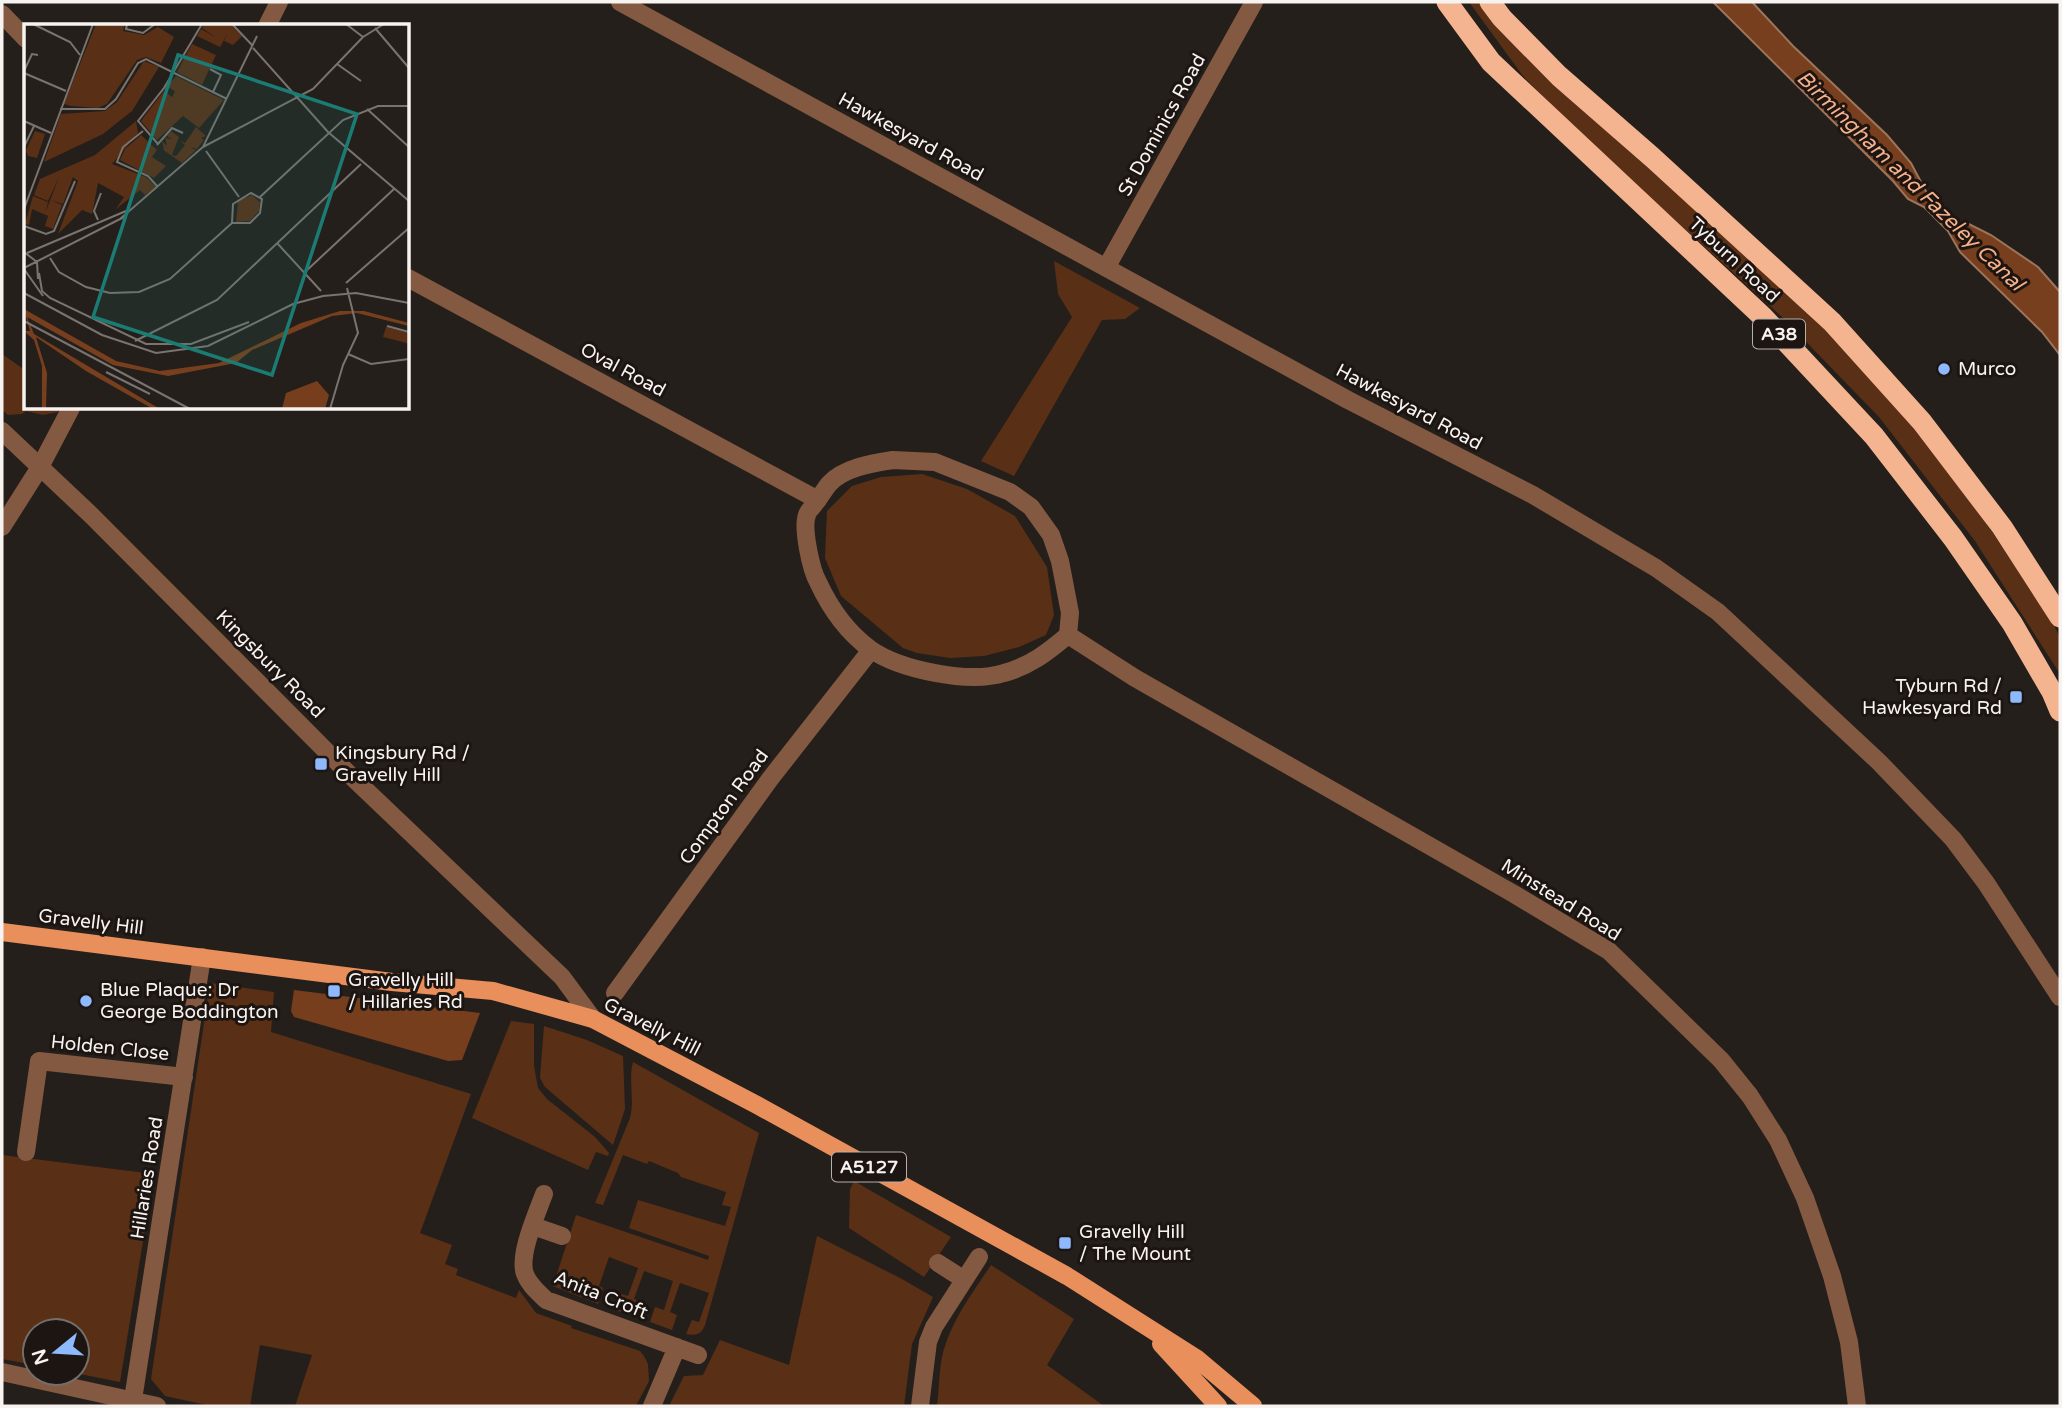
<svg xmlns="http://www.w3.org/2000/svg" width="2062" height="1408" font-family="'Varela Round',sans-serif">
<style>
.green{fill:#592f16}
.forest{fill:#763e1c}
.water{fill:#773f1d;stroke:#9d755c;stroke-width:2}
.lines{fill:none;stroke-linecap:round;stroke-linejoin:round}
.minor{stroke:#845941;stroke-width:18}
.major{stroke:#e98f5c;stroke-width:18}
.highway{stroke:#f5b490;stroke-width:21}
.poi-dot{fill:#8eb9fd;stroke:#1c1512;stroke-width:2.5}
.labels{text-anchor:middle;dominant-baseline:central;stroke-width:6;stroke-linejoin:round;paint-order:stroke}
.shield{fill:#1c1512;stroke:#b5b0ad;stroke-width:2}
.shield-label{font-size:18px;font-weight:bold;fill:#f7f3f0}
.street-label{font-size:19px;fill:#f7f3f0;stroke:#1c1512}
.poi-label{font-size:19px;fill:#f7f3f0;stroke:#1c1512;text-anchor:start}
.water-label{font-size:21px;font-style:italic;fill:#f6b08a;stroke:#1c1512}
.inset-road{fill:none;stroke:#797470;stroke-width:2}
.view{fill:#1b7c74;fill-opacity:0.15;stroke:#1b7c74;stroke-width:3.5}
.inset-edge{fill:none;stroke:#f7f3f0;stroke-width:3.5}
</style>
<rect width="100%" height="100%" fill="#251f1b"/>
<!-- green -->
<path class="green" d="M1469,2H1483L1827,328L1908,418L1970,500L2041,602L2060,637V674L1975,541L1879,417L1781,316L1581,135L1523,76Z
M1054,261L1140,308L1125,319L1102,320L1014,476L981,461L1072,317L1058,294Z
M2,354L22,368L26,361V408H60L58,412L43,415L26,411L22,414L8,415L2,410Z
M922,474L967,489L1015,516L1047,567L1054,615L1046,635L1019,647L984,656L950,658L917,653L903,648L841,596L825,558L827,511L852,486L881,477Z
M210,983L274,992L271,1032L471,1094L420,1233L452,1245L445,1264L458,1269L456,1275L516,1298L519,1290L536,1313L572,1326L571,1328L640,1351L644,1356L648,1364L649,1381L636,1406H295L312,1355L260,1345L250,1406H211L165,1396L151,1379Z
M511,1021L534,1024V1066L538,1088L547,1099L595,1137L609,1153L608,1156L596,1152L588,1170L472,1118Z
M544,1026L587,1040L623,1056L625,1109L613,1145L545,1087L540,1078Z
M633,1062L759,1133L705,1325C702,1334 696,1336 686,1334L692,1320L699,1322L709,1293L680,1283L670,1312L677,1315L672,1330L650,1322L655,1307L664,1310L673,1281L644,1271L634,1299L641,1302L636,1317L615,1310L621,1294L628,1296L638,1268L609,1257L599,1286L603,1288L598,1304L553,1286L576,1215L708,1260L709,1256L629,1228L638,1200L725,1226L731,1207L722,1205L726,1192L681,1177L678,1173L649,1161L647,1164L623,1155L603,1205L595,1203L630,1118C635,1099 628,1081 633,1062Z
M2,1155L154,1174L120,1382L75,1373L77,1331H35V1365L2,1359Z
M854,1181L951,1237L924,1277L849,1228L850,1189Z
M817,1236L902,1279L933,1297L912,1344L904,1406H669L684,1376L703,1375L720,1340L789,1365Z
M991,1265L1074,1319L1047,1365L1104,1406H937C939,1390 939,1373 942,1357C950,1322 972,1294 991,1265Z"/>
<!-- forest -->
<path class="forest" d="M294,990L480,1013L462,1060L448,1061L294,1017L291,1011Z"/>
<!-- water -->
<path class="water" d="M1713,2H1752L1793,46L1887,135L1911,163L1930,199L1958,223H1967L1991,235L2038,267L2060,292V355L2042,332L1960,252L1948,231L1924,207L1908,199L1893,181Z"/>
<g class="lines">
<!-- minor -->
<path class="minor" d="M620,2L1348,400L1533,495L1656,568L1718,612L1879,762L1953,839L1986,883L2060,997
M2,14L26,39
M267,26L279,2
M1106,268L1254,2
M408,278L818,500
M2,431L91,515L351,776L562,977L593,1019
M893,460L935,462L1010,492L1031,507L1051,535L1060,561L1070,613L1068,635C1048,652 1030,666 1004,673C969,684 900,670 870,649C847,632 830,608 818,582C811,570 802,528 807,515C808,510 814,506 816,502C821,496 824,490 829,484C843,468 872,463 893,460Z
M2,527L40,467L71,408
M1068,635L1135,678L1514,894L1609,951L1721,1060L1750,1096L1778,1140L1805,1198L1832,1276L1849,1342L1857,1406
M615,993L770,779L871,650
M26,1152L39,1061L184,1077
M544,1194C537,1213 518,1255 525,1274C529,1285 538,1292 546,1300L698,1355
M533,1226L562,1236
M938,1263L963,1279
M2,1372L157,1406
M132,1406L202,957
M652,1406L677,1347
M920,1406L928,1342L934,1327L979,1257"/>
<!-- major -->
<path class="major" d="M2,932L392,982L493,991L593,1019L757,1105L1067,1276L1196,1358L1253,1406
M1161,1344L1218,1406"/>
<!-- highway -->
<path class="highway" d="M1447,2L1491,62L1763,317L1874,436L1953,538L2012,623L2052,692L2060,711
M1490,2L1502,18L1559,76L1653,158L1832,322L1922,422L2002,527L2060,617"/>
</g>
<!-- markers -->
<g class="poi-dot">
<circle cx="1944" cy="369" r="7"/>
<rect x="2009" y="690" width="14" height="14" rx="3.5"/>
<rect x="314" y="757" width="14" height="14" rx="3.5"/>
<rect x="327" y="984" width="14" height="14" rx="3.5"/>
<circle cx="86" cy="1001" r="7"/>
<rect x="1058" y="1236" width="14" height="14" rx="3.5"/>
</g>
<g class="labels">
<!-- shield labels -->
<g class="shield">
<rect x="1753" y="319.5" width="52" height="29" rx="5"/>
<rect x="832" y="1152.5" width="74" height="29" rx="5"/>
</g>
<g class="shield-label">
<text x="1779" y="334">A38</text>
<text x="869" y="1167">A5127</text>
</g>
<!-- street labels -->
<g class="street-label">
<text transform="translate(1162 125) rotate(-61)">St Dominics Road</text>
<text transform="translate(911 137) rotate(29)">Hawkesyard Road</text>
<text transform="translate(1734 260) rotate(43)">Tyburn Road</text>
<text transform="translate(623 370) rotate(28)">Oval Road</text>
<text transform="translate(1409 407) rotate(28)">Hawkesyard Road</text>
<text transform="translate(270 664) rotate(45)">Kingsbury Road</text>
<text transform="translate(724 807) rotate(-54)">Compton Road</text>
<text transform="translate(1561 900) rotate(32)">Minstead Road</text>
<text transform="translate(91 922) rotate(7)">Gravelly Hill</text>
<text transform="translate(652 1027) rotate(27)">Gravelly Hill</text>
<text transform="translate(110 1048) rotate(6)">Holden Close</text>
<text transform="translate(147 1178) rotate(-81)">Hillaries Road</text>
<text transform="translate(601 1295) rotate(22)">Anita Croft</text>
</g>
<!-- poi labels -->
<g class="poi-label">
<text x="1958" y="369">Murco</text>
<text x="2002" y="686" text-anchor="end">Tyburn Rd /<tspan x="2002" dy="22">Hawkesyard Rd</tspan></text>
<text x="335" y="753">Kingsbury Rd /<tspan x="335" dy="22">Gravelly Hill</tspan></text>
<text x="348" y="980">Gravelly Hill<tspan x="348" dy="22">/ Hillaries Rd</tspan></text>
<text x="100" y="990">Blue Plaque: Dr<tspan x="100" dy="22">George Boddington</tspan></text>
<text x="1079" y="1232">Gravelly Hill<tspan x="1079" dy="22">/ The Mount</tspan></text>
</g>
<!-- water labels -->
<g class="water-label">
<text transform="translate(1910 181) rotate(44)">Birmingham and Fazeley Canal</text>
</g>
</g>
<!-- overview -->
<g transform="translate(24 24)">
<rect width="385" height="385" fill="#251f1b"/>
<path d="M72,0H101L99,7L120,11L134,3L150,13L137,39L122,33L113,36L83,80L74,84L47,82L40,80ZM180,0H206L218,12L209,21L200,17L204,9L196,23L173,12L177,5L193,14L178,4ZM168,20L192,31L178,61L153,48ZM120,37L135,43L108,87L79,110L20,138L37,90L81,87L93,78ZM152,52L200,76L175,104L159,92L133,116L117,97L140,67L148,73L151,67L143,63ZM112,97L114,109L88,140L122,153L132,163L121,171L116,166L92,185L100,173L74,159L68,190L58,186L34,210L54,157L49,153L39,180L27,176L38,181L29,205L21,202L24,192L8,185L5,201L1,200L9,172L24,178L22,187L35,153L24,177L10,171L16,155L71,131ZM172,103L182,112L177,114L180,116L173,125L166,123L172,126L158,139L135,123L140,126L138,117L143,122L141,114L148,115L143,112L147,107L155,113L148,131L152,132L161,121L155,116L161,119ZM11,107L21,110L13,134L4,132L2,126ZM117,111L133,126L128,133L142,142L130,154L96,136L101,125ZM228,171L236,178L235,187L226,197L212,198L214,177ZM362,303L385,309V328L383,319L359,313Z" fill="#592f16"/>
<path d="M293,357L305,371L301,385H258L262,369Z" fill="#763e1c"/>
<path d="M0,285L92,337L136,347L195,339L277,299L316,287H340L385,299V302L333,289L308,292L228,326L212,339L144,352L89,341L3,293L10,310L136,385H129L62,347L12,313L23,349L22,384L18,385V342L10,316L0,307H6Z" fill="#773f1d"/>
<path class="inset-road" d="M9,0L46,18L56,31M103,0L102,5L119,9L131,0M208,0L228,21M322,0L339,13M351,4L385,44M229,24L304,108L385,177M313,40L337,57M186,45L197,51L189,68M0,47L8,30L14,31M0,49L42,67M36,85H81L92,75L114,39L122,35L203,75M343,85L385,123M0,97L27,109M119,107L99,123L93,138L124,152L133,162M134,120L114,97L140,64L178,0M133,121L148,104L159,109M0,123L10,102M179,123L289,65L339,13L360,0M182,127L215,173M227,169L238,175L236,189L226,199H208L209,180ZM236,173L319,96L354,82H385M0,185L69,0M96,195L179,123L233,12M74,196L70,187L77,169M0,202L22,210L30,207L51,157M253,219L297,267M0,228L13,238L14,255M3,229L102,187M26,234L35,248L62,263L86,269L115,268L146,255L208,199M0,244L100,193M0,245L19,272M281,248L370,165M15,249L18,267L26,274L122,320H167L225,298M322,259L385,204M0,269L78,311L132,329L184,322L269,280L299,272L332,269L385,279M0,297L166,385M363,302L385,308M111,317L193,276L337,140M324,330L347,340L385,335M82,348L126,370M306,385L319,341L334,309L323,264"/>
<path class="view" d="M154,31L333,90L248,351L69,293Z"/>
<rect width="385" height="385" class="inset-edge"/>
</g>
<!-- border -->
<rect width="2062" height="1408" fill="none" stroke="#f7f3f0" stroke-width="7"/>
<!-- north arrow -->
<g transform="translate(56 1352) rotate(252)"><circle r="33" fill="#1c1512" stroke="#746e6b" stroke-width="2"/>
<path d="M0-5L12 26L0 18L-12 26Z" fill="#8eb9fd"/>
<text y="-10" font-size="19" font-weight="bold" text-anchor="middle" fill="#f7f3f0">N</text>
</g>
</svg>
